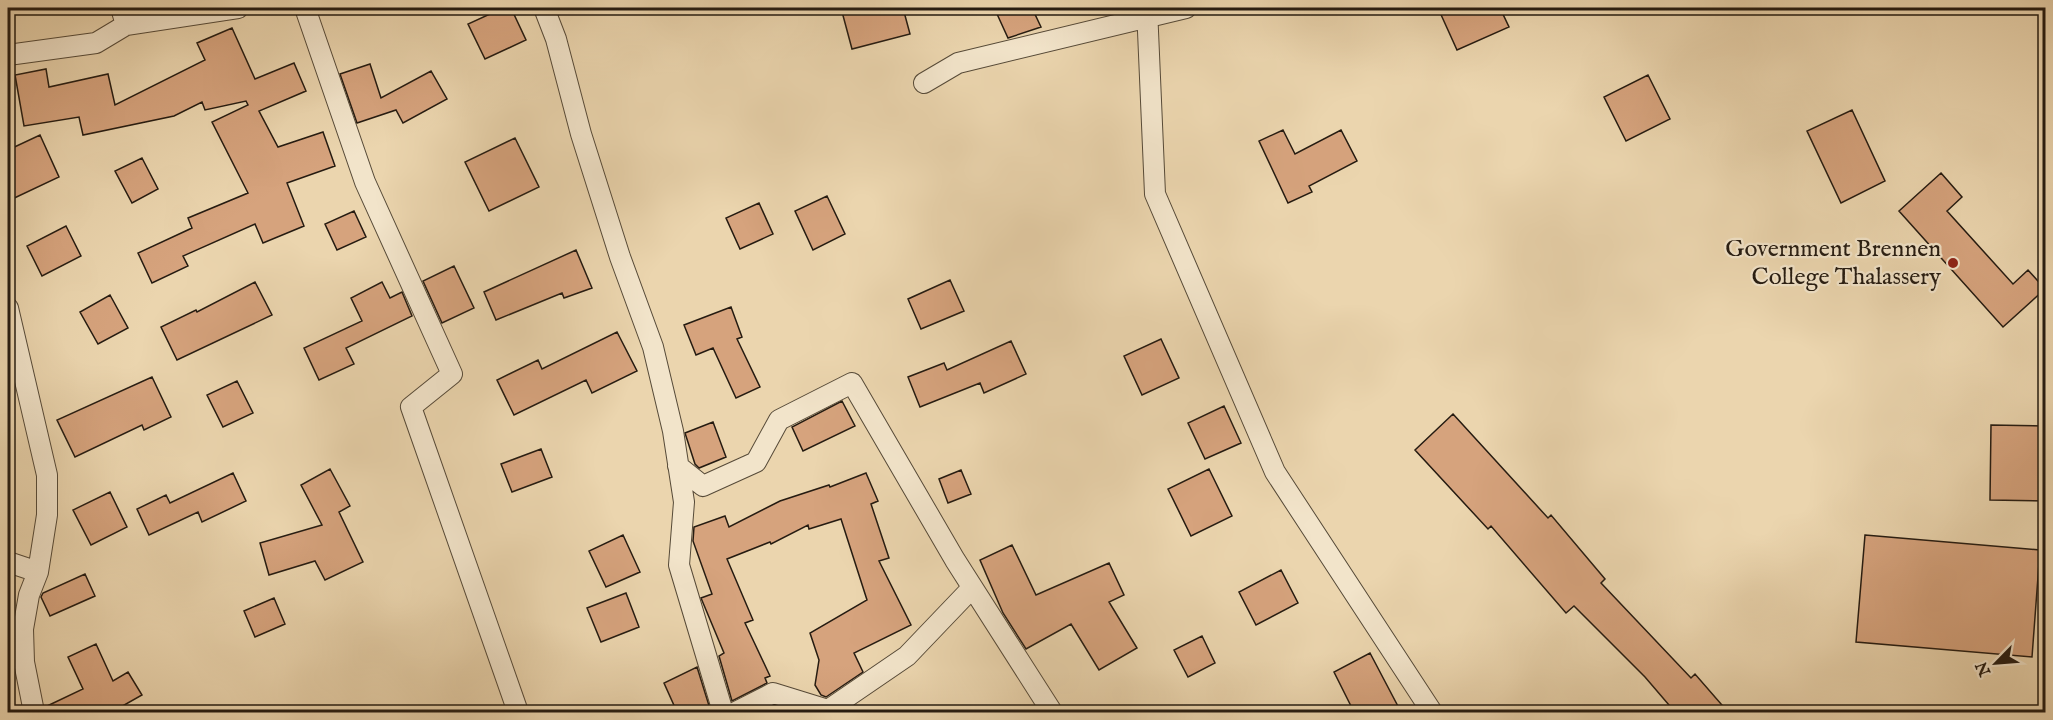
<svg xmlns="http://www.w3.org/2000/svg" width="2053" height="720" font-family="'IM FELL English',serif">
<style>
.building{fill:#d6a37d;stroke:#251b11;stroke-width:1.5}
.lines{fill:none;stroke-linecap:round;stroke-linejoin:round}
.minor-casing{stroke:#564a38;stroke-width:22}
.minor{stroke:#f2e4ca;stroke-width:20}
.poi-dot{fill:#8f2418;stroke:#f2e4ca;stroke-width:2}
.labels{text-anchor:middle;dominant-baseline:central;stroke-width:4.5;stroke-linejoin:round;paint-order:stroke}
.poi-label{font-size:24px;fill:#251b11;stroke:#f2e4ca;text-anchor:end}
</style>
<rect width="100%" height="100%" fill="#ebd5ae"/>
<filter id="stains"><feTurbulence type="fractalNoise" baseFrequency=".00333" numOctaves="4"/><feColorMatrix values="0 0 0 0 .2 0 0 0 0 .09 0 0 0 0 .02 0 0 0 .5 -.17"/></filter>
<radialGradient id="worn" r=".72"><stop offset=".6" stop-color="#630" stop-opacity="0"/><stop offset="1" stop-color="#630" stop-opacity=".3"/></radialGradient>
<!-- building -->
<path class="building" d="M503,8H511L526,40L485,59L468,24Z
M841,8H903L910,34L852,49Z
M1012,8H1032L1041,27L1008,38L997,14Z
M1438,8H1500L1509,27L1457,50Z
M232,28L255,79L294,63L306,91L259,111L278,147L323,132L335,166L287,183L304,226L263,243L255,224L183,256L188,266L152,283L138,253L192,228L188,218L248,193L212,122L248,105L246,101L205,110L202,102L174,116L83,135L79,117L24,126L15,75L46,69L49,87L108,74L115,105L205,60L197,43Z
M370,64L381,98L431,71L447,99L403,123L396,110L357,123L340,74Z
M1648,75L1670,119L1626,141L1604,97Z
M1852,110L1885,181L1841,203L1807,131Z
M1283,130L1295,154L1341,130L1357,161L1309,186L1312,192L1288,203L1259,141Z
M40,135L59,177L8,201V150Z
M515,138L539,187L489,211L465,162Z
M142,158L158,189L132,203L115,171Z
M1941,173L1962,197L1947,211L2013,284L2028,270L2045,289L2003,327L1899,211Z
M827,196L845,234L813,250L795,211Z
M759,203L773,234L740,249L726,218Z
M354,211L366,237L337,250L325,224Z
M66,226L81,256L42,276L27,246Z
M576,250L592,288L564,298L562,293L496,320L484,292Z
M454,266L474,308L442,323L423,281Z
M950,280L964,311L921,329L908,299Z
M255,282L272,315L177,360L161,327L196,310L197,312Z
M382,282L390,298L402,292L412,316L346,348L354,364L319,380L304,348L362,321L351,298Z
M110,295L128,328L98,344L80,312Z
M731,307L742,337L737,339L760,387L736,398L713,348L696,355L684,325Z
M617,332L637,371L592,393L586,380L514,415L497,380L538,360L542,369Z
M1161,339L1179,378L1142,395L1124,356Z
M1011,341L1026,374L984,393L980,383L920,407L908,377L944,363L947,370Z
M152,377L171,417L144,430L142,425L75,457L57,420Z
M237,381L253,413L223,427L207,395Z
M842,401L855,426L803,451L792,427Z
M1224,406L1241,443L1205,459L1188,423Z
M1453,414L1548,518L1551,515L1605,579L1601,583L1691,678L1695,674L1728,712H1675L1645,677L1574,606L1566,613L1491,526L1488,529L1415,450Z
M713,422L726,457L699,468L695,464L685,433Z
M1991,425L2046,426V501L1990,500Z
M541,449L552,477L512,492L501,464Z
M330,469L350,506L339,512L363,562L325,580L315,561L269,575L260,543L322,525L301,485Z
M1209,469L1232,516L1191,536L1168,489Z
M961,470L971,494L948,503L939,479Z
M233,473L246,501L202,522L198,512L149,535L137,509L166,495L170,503Z
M866,473L878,501L871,504L889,558L879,561L911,625L854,653L863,672L826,697L821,695L815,685L819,660L810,633L867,600L841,519L809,529L808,525L771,544L770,542L727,559L753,620L745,623L770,676L765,678L767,683L732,701L719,656L724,653L701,598L712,594L693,541L694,527L725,516L729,527L780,501L829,485L830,487Z
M110,492L127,527L91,545L73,510Z
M623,535L640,572L606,587L589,551Z
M1865,535L2040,550L2032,657L1856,642Z
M1012,545L1036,595L1109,563L1124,595L1109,602L1137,648L1099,670L1071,624L1026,649L1003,613L980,560Z
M1281,570L1298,603L1256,625L1239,592Z
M85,574L95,596L50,616L41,597L43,593Z
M626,593L639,627L601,642L587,608Z
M274,598L285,624L255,637L244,611Z
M1202,636L1215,663L1188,677L1174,650Z
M96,644L113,681L128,672L142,695L112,712H46L45,707L83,689L68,657Z
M1370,653L1401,712H1354L1334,672Z
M697,667L711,712H677L664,683Z"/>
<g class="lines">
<defs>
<path id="minor" d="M121,8L126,25L238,8
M305,8L365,182L452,374L411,407L518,712
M544,8L556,39L581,134L620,257L653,347L673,431L684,502L679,565L723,712
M1147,8L1155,194L1275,472L1432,712
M8,55L96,43L126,25
M924,83L958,63L1186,8
M8,308L47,475V515L38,572L29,595L23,629L24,662L34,712
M678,466L703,486L756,462L779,420L852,383L955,560L1052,712
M8,562L38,572
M736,712L773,693L828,710L907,656L972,588"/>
</defs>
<!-- minor casing -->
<use href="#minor" class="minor-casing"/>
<!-- minor -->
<use href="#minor" class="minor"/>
</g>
<!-- markers -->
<circle class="poi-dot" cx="1953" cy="263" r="6"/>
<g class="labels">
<!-- poi labels -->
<g class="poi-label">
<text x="1941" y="249">Government Brennen<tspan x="1941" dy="28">College Thalassery</tspan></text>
</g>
</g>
<!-- margin -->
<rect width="2053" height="720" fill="none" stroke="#ebd5ae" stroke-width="30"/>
<rect x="9" y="9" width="2035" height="702" fill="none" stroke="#251b11" stroke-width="3"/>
<rect x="15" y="15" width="2023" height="690" fill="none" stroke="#251b11" stroke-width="1.5"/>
<!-- north arrow -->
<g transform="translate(1996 663) rotate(245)" stroke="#f2e4ca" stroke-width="4.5" paint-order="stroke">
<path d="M0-4.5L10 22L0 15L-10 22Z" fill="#251b11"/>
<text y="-9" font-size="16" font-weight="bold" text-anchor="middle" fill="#251b11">N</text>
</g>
<rect width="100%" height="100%" filter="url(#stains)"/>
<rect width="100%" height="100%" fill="url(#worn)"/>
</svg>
